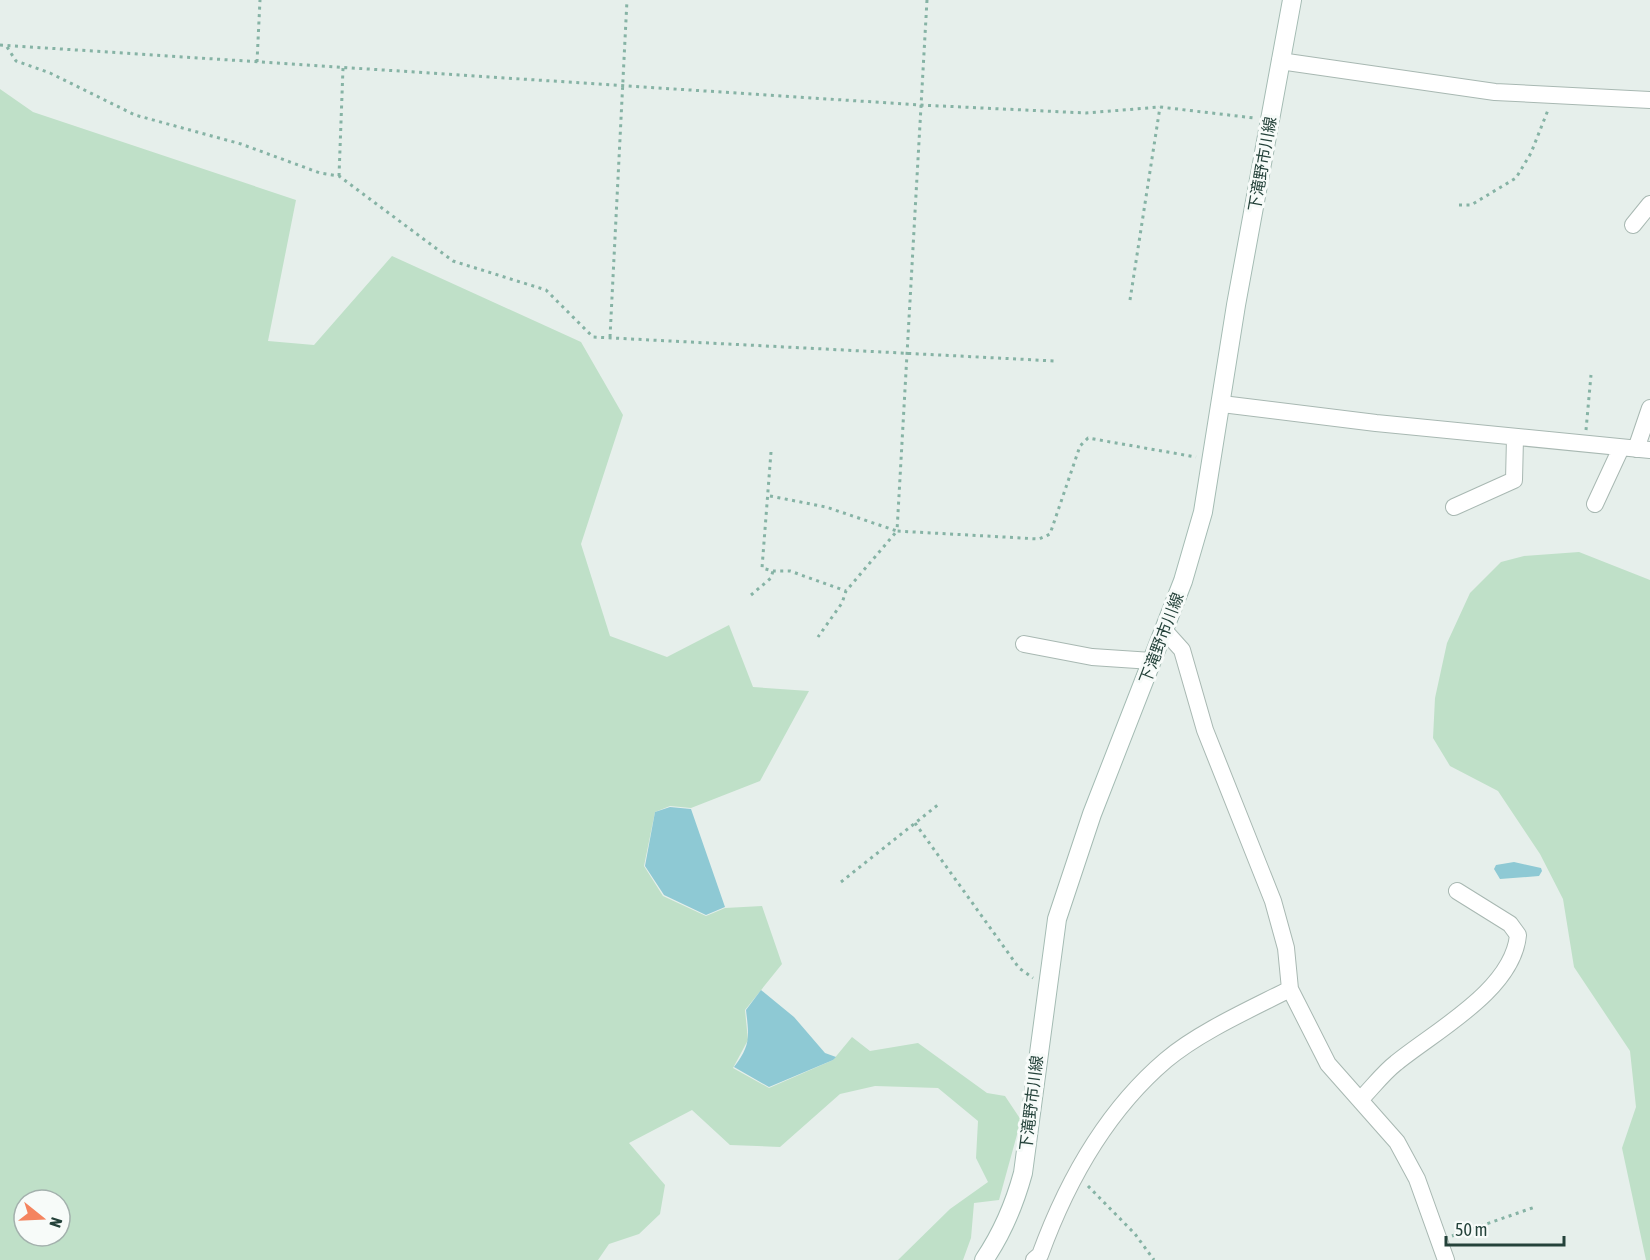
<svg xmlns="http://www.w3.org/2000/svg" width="1650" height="1260" font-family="'Asap Condensed','Noto Sans JP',sans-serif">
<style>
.green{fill:#bfe0c8;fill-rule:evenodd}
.water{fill:#8ec9d4}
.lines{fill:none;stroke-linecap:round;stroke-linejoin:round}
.street-casing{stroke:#a8b8b2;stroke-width:18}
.secondary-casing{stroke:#a4bbb3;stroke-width:20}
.path{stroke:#86b3a5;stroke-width:3;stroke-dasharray:3 4.5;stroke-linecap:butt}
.street{stroke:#fff;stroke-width:16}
.secondary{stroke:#fff;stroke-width:18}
.labels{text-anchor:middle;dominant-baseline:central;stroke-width:6;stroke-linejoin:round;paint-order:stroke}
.street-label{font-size:16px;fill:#24423a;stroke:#f7fbf9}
</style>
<rect width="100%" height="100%" fill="#e6efeb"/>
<!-- green -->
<path class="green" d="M0,89L33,112L296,200L268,341L314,345L392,256L581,342L623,415L581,544L610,636L667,657L729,625L753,687L809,691L760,781L691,808L670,806L655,812L644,866L663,896L706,916L725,908L762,906L782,964L745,1010L748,1040L733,1068L769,1088L833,1060L852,1037L870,1051L918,1043L987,1093L1005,1096L1021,1120L999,1200L974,1203L971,1238L963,1260H898L950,1209L988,1182L976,1158L978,1121L938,1088L875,1086L840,1094L780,1147L730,1145L692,1110L629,1143L665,1185L660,1214L639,1234L609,1244L598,1260H0ZM24,1200H60V1236H24Z
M1579,552L1650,580V1260H1646L1622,1148L1636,1107L1630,1051L1574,967L1563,899L1540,854L1498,791L1450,766L1433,738L1435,698L1447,643L1470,593L1501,562L1524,556Z"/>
<!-- water -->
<path class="water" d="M670,807L691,809L725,907L706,915L664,895L645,866L655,812Z
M1514,862L1541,868L1542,871L1539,876L1500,879L1494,869L1496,865Z
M761,990L794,1017L825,1053L836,1057L833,1060L769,1087L734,1067C751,1045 749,1036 746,1010Z"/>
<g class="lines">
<defs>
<path id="street" d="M1280,61L1495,92L1650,100
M1633,225L1650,204
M1222,404L1376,423L1650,450
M1636,449L1650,408
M1595,504L1621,448
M1454,507L1514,480L1515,438
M1164,630L1182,650L1205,730L1273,901L1286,948L1290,989L1328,1064L1397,1142L1417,1179L1446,1260
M1024,644L1092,657L1152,661
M1360,1100C1372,1088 1383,1073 1396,1063C1435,1031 1513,990 1518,935L1510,924L1457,891
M1034,1260L1040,1255C1067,1181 1106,1111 1166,1060C1199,1032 1251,1009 1290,989"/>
<path id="secondary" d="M984,1260C1003,1232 1014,1206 1023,1173L1057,919L1092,814L1183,581L1203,512L1236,305L1292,0"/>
</defs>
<!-- street casing -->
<use href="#street" class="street-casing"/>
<!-- secondary casing -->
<use href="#secondary" class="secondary-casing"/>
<!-- path -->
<path class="path" d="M927,0L897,531L1039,539L1050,534L1080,446L1088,438L1196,457
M0,45L920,105L1086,113L1160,107L1254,118
M7,47L16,61L50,73L135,115L241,144L320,173L339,176L453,261L546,290L593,337L1055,361
M257,62L260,0
M339,176L343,68
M1459,205H1471L1516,178L1531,153L1548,110
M1130,300L1160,107
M610,337L627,0
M1586,430L1591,375
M771,452L762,568L773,571H790L846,591
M770,496L826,507L897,531L846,591L842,603L818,637
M751,595L771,578L773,571
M915,823L1019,968L1033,978
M841,882L939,804
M1088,1186L1135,1234L1154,1260
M1452,1236L1535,1207"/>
<!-- street -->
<use href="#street" class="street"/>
<!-- secondary -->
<use href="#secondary" class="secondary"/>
</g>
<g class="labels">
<!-- street labels -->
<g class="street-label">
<text transform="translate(1262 164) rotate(-80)">下滝野市川線</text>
<text transform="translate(1161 638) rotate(-69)">下滝野市川線</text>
<text transform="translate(1031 1103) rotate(-83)">下滝野市川線</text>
</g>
</g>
<!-- north arrow -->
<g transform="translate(42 1218) rotate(108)"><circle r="28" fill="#f7fbf9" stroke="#a3b1ad" stroke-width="1.5"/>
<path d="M0-4.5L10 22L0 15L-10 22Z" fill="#f4845f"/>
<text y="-9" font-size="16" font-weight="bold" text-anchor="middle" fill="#24423a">N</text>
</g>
<!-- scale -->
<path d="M1446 1236v9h118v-9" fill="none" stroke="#24423a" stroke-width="3"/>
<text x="1455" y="1236" font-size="18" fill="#24423a" stroke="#f7fbf9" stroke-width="4.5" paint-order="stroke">50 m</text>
</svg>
